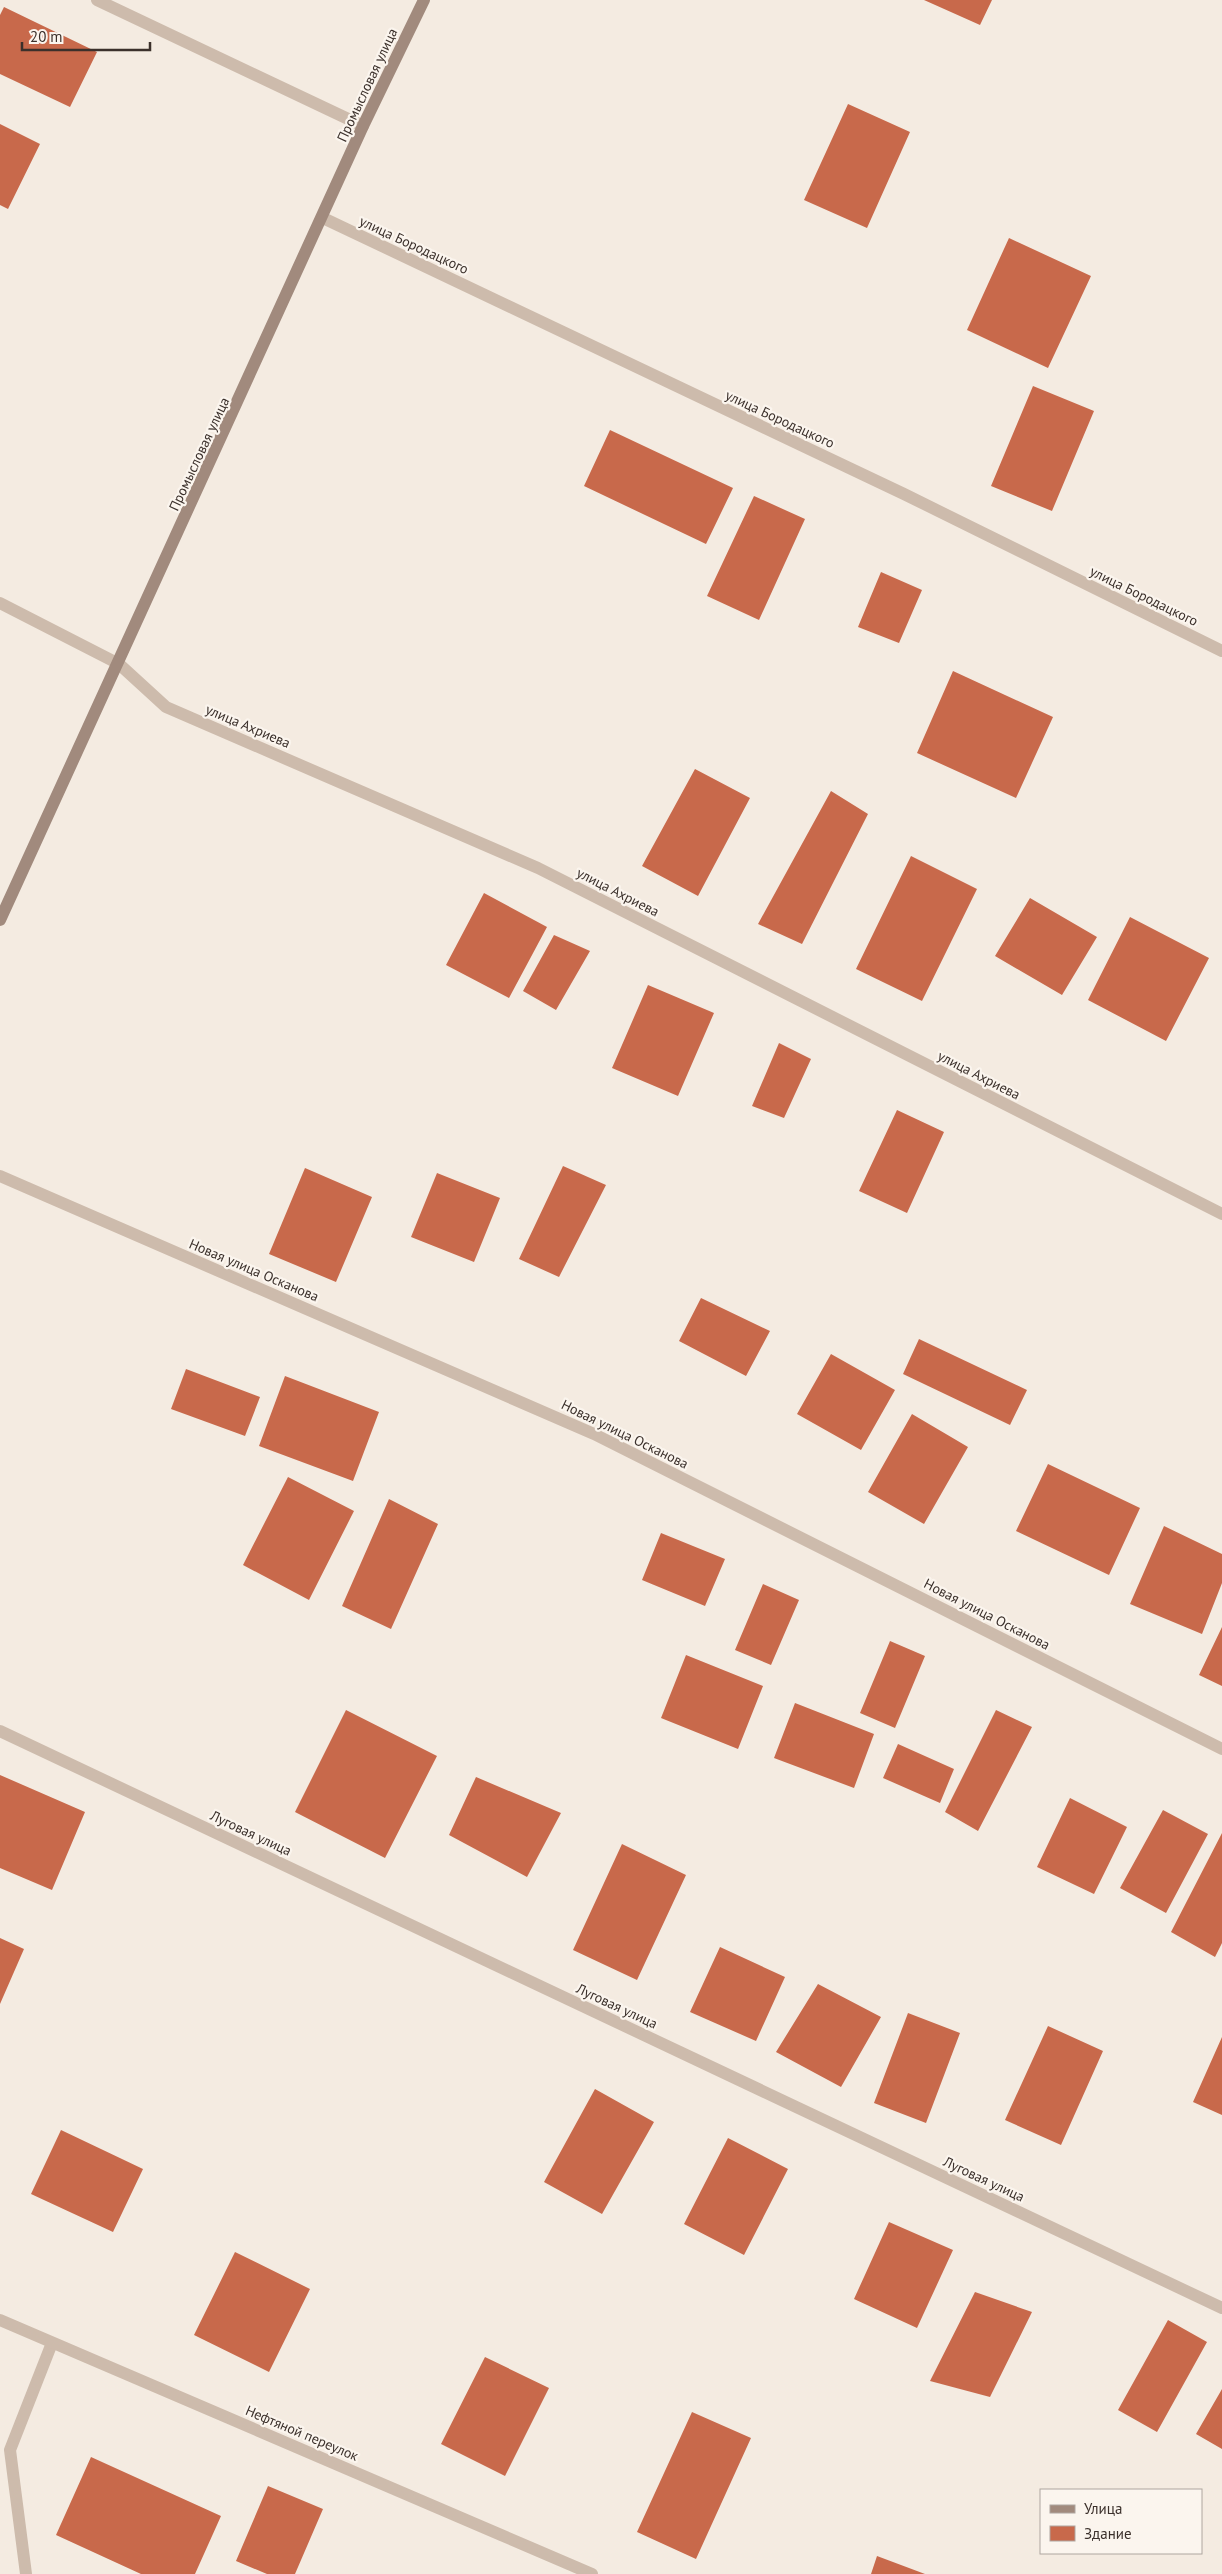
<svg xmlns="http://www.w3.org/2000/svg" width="1222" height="2574" font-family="'PT Sans',sans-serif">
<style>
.building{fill:#c8694b}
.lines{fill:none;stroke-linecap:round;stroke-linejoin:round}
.lane{stroke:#cdbbac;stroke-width:12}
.street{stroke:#cdbbac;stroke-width:12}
.secondary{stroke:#a18a7d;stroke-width:12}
.labels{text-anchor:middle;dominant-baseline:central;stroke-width:4.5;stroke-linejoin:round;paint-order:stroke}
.street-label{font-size:14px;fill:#3b302b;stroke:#fbf5ee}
</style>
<rect width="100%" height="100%" fill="#f4ebe1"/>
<!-- building -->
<path class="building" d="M924,0H992L980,25Z
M4,7L97,52L70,107L0,74V15Z
M848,104L910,132L867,228L804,200Z
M0,124L40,144L8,209L0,205Z
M1009,238L1091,276L1048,368L967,330Z
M1033,386L1094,411L1052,511L991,486Z
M610,430L733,488L706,544L584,486Z
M754,496L805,519L759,620L707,596Z
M881,572L922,590L899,643L858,627Z
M953,671L1053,717L1016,798L917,753Z
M695,769L750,798L698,896L642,866Z
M831,791L868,814L802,944L758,924Z
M911,856L977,889L922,1001L856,969Z
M484,893L547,927L509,998L446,965Z
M1030,898L1097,937L1062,995L995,956Z
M1130,917L1209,958L1166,1041L1088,1000Z
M554,935L590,951L556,1010L523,991Z
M648,985L714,1013L678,1096L612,1068Z
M779,1043L811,1059L784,1118L752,1106Z
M897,1110L944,1132L907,1213L859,1191Z
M563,1166L606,1185L559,1277L519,1259Z
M305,1168L372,1197L336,1282L269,1254Z
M437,1173L500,1198L474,1262L411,1237Z
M701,1298L770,1331L746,1376L679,1341Z
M919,1339L1027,1390L1010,1425L903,1374Z
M831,1354L895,1390L861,1450L797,1414Z
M186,1369L260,1397L245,1436L171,1409Z
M285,1376L379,1412L353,1481L259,1446Z
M912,1414L968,1447L924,1524L868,1492Z
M1048,1464L1140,1508L1109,1575L1016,1531Z
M288,1477L354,1511L309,1600L243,1565Z
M389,1499L438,1524L391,1629L342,1606Z
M1164,1526L1222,1554V1583L1202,1634L1130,1604Z
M661,1533L725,1559L705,1606L642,1580Z
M763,1584L799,1600L771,1665L735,1650Z
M1222,1627V1686L1199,1675Z
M890,1641L925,1656L895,1728L860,1713Z
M686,1655L763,1686L738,1749L661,1718Z
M795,1703L874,1734L854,1788L774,1758Z
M346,1710L437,1756L385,1858L295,1812Z
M996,1710L1032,1727L978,1831L945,1812Z
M898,1744L954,1769L940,1803L883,1778Z
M0,1775L85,1812L52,1890L0,1868Z
M476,1777L561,1813L527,1877L449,1835Z
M1070,1798L1127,1827L1094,1894L1037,1867Z
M1163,1810L1208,1834L1166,1913L1120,1888Z
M1222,1833V1943L1215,1957L1171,1932Z
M622,1844L686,1875L637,1980L573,1950Z
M0,1938L24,1949L0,2004Z
M720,1947L785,1977L756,2041L690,2012Z
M818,1984L881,2017L841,2087L776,2052Z
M908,2013L960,2033L926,2123L874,2103Z
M1048,2026L1103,2051L1061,2145L1005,2120Z
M1222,2037V2115L1193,2102Z
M595,2089L654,2122L602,2214L544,2182Z
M61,2130L143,2169L113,2232L31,2194Z
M728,2138L788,2169L744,2255L684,2224Z
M889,2222L953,2250L917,2328L854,2299Z
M235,2252L310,2289L269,2372L194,2335Z
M975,2292L1032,2312L990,2397L930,2381Z
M1168,2320L1207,2342L1157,2432L1118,2410Z
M485,2357L549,2388L505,2476L441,2444Z
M1222,2389V2449L1196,2434Z
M692,2412L751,2438L696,2559L637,2532Z
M91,2457L221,2516L195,2574H141L56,2535Z
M268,2486L323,2509L295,2574H267L236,2561Z
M877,2556L925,2574H871Z"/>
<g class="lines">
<!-- lane -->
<path class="lane" d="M26,2574L10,2450L52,2343"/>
<!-- street -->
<path class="street" d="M97,0L363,126
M323,218L904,494L1222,651
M0,603L119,664L166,707L538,868L1222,1214
M0,1176L594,1434L1222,1749
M0,1731L1222,2308
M0,2320L592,2574"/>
<!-- secondary -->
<path class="secondary" d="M0,920L363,126L424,0"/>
</g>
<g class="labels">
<!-- street labels -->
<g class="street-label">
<text transform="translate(367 85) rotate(-65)">Промысловая улица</text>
<text transform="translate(414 245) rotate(25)">улица Бородацкого</text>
<text transform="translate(780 419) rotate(25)">улица Бородацкого</text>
<text transform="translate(199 454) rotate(-65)">Промысловая улица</text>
<text transform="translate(1144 596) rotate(26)">улица Бородацкого</text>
<text transform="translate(248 726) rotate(23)">улица Ахриева</text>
<text transform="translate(618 892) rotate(27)">улица Ахриева</text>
<text transform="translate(979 1075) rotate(27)">улица Ахриева</text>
<text transform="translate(254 1270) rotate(23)">Новая улица Осканова</text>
<text transform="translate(625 1434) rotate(26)">Новая улица Осканова</text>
<text transform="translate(987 1614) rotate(27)">Новая улица Осканова</text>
<text transform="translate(251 1833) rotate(25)">Луговая улица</text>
<text transform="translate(617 2006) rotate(25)">Луговая улица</text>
<text transform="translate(984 2179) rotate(25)">Луговая улица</text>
<text transform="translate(302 2433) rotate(23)">Нефтяной переулок</text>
</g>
</g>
<!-- legend -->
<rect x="1040" y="2489" width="162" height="65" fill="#fbf5ee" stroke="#aea6a0"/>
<rect x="1050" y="2505" width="25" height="8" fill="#a18a7d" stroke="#aea6a0"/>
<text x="1084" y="2514" font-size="15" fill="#3b302b">Улица</text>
<rect x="1050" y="2526" width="25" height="15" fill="#c8694b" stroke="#aea6a0"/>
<text x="1084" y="2539" font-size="15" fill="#3b302b">Здание</text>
<!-- scale -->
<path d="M22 42v8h128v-8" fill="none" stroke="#3b302b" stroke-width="2.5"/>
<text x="30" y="42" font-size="15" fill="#3b302b" stroke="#fbf5ee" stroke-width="4" paint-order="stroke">20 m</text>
</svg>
